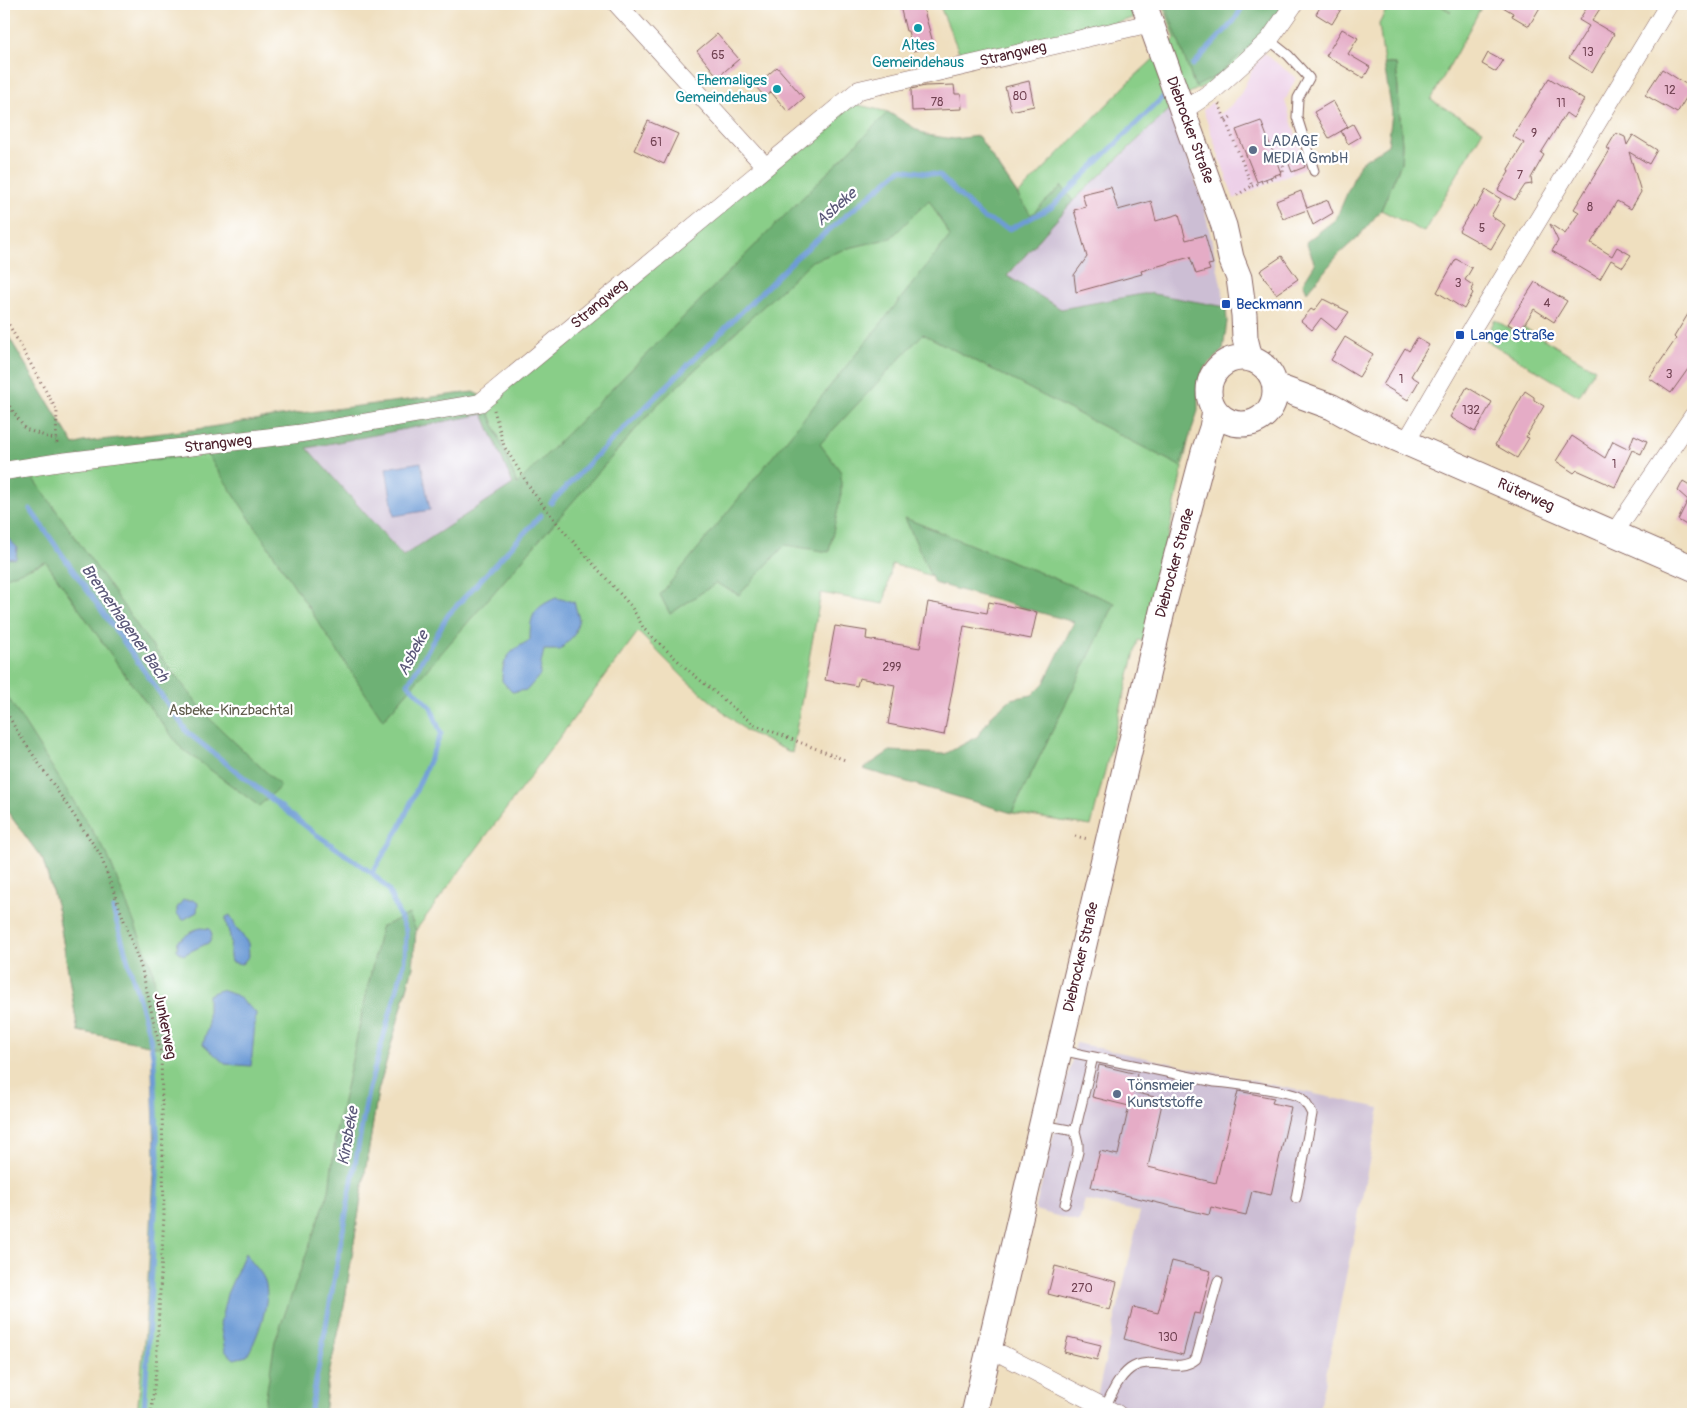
<svg xmlns="http://www.w3.org/2000/svg" width="1697" height="1418" font-family="Pangolin,sans-serif">
<style>
.built{fill:#edd0e8}
.industrial{fill:#ccbed4}
.green{fill:#89ce88;stroke:#6a765a}
.forest{fill:#6eb174;stroke:#5c6850;fill-rule:evenodd}
.water{fill:#6e9cd6;stroke:#5c5e80}
.lines{fill:none;stroke-linecap:round;stroke-linejoin:round}
.stream{stroke:#6e9cd6;stroke-width:5}
.building{fill:#e5acc6}
.lane-casing{stroke:#84625f;stroke-width:11}
.street-casing{stroke:#84625f;stroke-width:19}
.secondary-casing{stroke:#84625f;stroke-width:27}
.path{stroke:#84625f;stroke-width:3;stroke-dasharray:1 4;stroke-linecap:butt}
.lane{stroke:#fff;stroke-width:9}
.street{stroke:#fff;stroke-width:18}
.secondary{stroke:#fff;stroke-width:25}
.culture-dot{fill:#0f9aa8;stroke:#fff;stroke-width:2}
.service-dot{fill:#5c6f8a;stroke:#fff;stroke-width:2}
.transit-dot{fill:#1a4fb4;stroke:#fff;stroke-width:2}
.labels{text-anchor:middle;dominant-baseline:central;stroke-width:4.5;stroke-linejoin:round;paint-order:stroke}
.number-label{font-size:12px;fill:#714252}
.culture-label{font-size:15px;fill:#0d838f;stroke:#fff}
.street-label{font-size:15px;fill:#4a1f2b;stroke:#fff}
.service-label{font-size:15px;fill:#4e5e75;stroke:#fff;text-anchor:start}
.transit-label{font-size:15px;fill:#164399;stroke:#fff;text-anchor:start}
.park-label{font-size:15px;fill:#605c4c;stroke:#fff}
.water-label{font-size:16px;font-style:italic;fill:#5a5778;stroke:#fff}
</style>
<rect width="100%" height="100%" fill="#fff"/>
<filter id="ink" filterUnits="userSpaceOnUse"><feTurbulence type="fractalNoise" baseFrequency=".02" numOctaves="2"/><feDisplacementMap in="SourceGraphic" scale="10" xChannelSelector="R" yChannelSelector="G"/><feConvolveMatrix kernelMatrix="1 2 1 2 8 2 1 2 1" color-interpolation-filters="sRGB"/></filter>
<filter id="wash" filterUnits="userSpaceOnUse"><feTurbulence type="fractalNoise" baseFrequency=".0096" numOctaves="4" result="noise"/><feDisplacementMap in="SourceGraphic" scale="20" xChannelSelector="R" yChannelSelector="G"/><feGaussianBlur stdDeviation="1.12" result="paint"/><feColorMatrix in="noise" values="0 0 0 0 0 0 0 0 0 0 0 0 0 0 0 0 0 1.4 0 .05"/><feComposite in="paint" operator="in"/></filter>
<g filter="url(#wash)">
<rect width="100%" height="100%" fill="#efdfbf"/>
<!-- built -->
<path class="built" d="M1264,53L1296,78L1285,101L1306,167L1234,199L1203,110L1212,102L1219,115L1230,106L1241,93L1253,68Z"/>
<!-- industrial -->
<path class="industrial" d="M1170,109L1203,202L1226,307L1148,293L1061,309L1007,277L1073,201Z
M483,413L513,484L403,557L306,448Z
M1076,1043L1380,1108L1318,1414H1134L1097,1396L1140,1212L1085,1200L1079,1222L1035,1210Z"/>
<!-- green -->
<path class="green" d="M939,4H1133L1134,8L1133,18L1123,21L962,59Z
M1163,4H1287L1252,63L1191,92L1170,109L1073,201L1007,276L1073,318L1209,342L1146,642L1138,640L1091,826L1012,813L1102,628L892,564L884,604L821,593L792,753L746,731L686,680L638,632L416,930L413,967L378,1091L343,1312L328,1378L324,1414H137L145,1331L155,1155L151,1045L78,1031L58,911L43,860L4,807V329L74,445L206,453L403,561L517,485L486,404L850,103L888,112L808,193L951,155L978,136L1018,195L1132,79L1175,39Z
M1389,4H1438L1451,12L1440,4H1483L1431,100L1483,130L1424,232L1381,210L1401,163L1402,144L1396,64H1384L1379,24Z
M1495,320L1519,334L1523,327L1595,369L1579,396L1484,339Z"/>
<!-- forest -->
<path class="forest" d="M1165,4H1284L1271,27L1217,76L1195,87Z
M1384,64H1396L1402,144L1401,163L1381,210L1359,236L1338,255L1307,292L1303,283L1315,264L1306,242L1336,219L1360,163L1388,145L1392,113Z
M888,112L926,135L954,139L978,136L1031,215L1062,186L1073,201L1007,276L1061,309L1148,293L1226,307L1227,322L1223,350L1204,368L1198,393V411L1180,466L923,334L820,444L841,472V494L829,552L785,545L739,595L716,583L670,614L660,595L883,321L950,236L929,200L891,238L849,248L812,261L656,406L383,720L207,454L30,473L146,638L210,719L281,786L259,806L181,748L131,683L46,562L4,578V329L74,445L83,442L198,429L293,414L473,392L483,397L517,484ZM483,414L513,484L403,556L307,448Z
M905,518L1115,603L1012,813L863,769L890,751L945,754L977,737L993,714L1011,699L1032,695L1044,683L1074,622L934,583Z
M4,691L107,854L153,970L163,1048L78,1031L58,911L43,860L4,807Z
M409,914L416,930L413,967L378,1091L343,1312L328,1378L324,1414H263L275,1341L329,1191L336,1133L381,927Z"/>
<!-- water -->
<path class="water" d="M421,462L430,510L394,516L386,468Z
M4,535L17,547L16,559L4,558Z
M556,598L574,602L579,619L574,635L560,650H544L541,663L540,675L527,690L512,692L502,681C502,657 510,651 530,640C530,615 533,608 556,598Z
M183,900H193L198,903L197,912L183,920L177,914V908Z
M230,915L236,927L248,943L249,956L242,964L231,962C228,951 232,946 230,937C229,930 225,925 226,917Z
M201,928L210,929L212,935L210,942L183,955L177,950L178,941L194,930Z
M220,990L236,995L256,1013L251,1066L225,1064L203,1044L208,1027V995Z
M245,1253C251,1262 262,1272 265,1281C272,1300 257,1339 247,1356L234,1359L225,1351L220,1324L227,1294Z"/>
<g class="lines">
<!-- stream -->
<path class="stream" d="M1193,65L1234,21L1244,4
M551,503L599,453L797,257L901,169L939,175L983,218L1010,229L1052,207L1165,95
M30,509L188,733L313,832L372,873L388,889L406,931L405,960L368,1092L310,1414
M372,873L400,827L441,734L431,707L408,684L448,615L541,515
M113,909L150,1037L154,1062L158,1158L144,1414"/>
</g>
<g id="blocks">
<!-- building -->
<path class="building" d="M908,4H922L934,46L913,51L908,31H906L900,6Z
M1322,4H1344L1332,24L1316,14Z
M1498,4H1542L1529,26L1512,16L1513,13Z
M1589,4H1603L1592,21L1614,34L1592,73L1569,58L1589,26L1579,20Z
M1342,29L1358,38L1348,54L1370,67L1364,78L1326,56Z
M717,34L739,59L718,77L697,51Z
M1488,53L1503,61L1496,72L1482,64Z
M777,67L804,98L788,112L771,92L765,97L755,86Z
M1662,69L1692,88L1677,113L1645,95Z
M1549,78L1584,100L1573,118L1566,113L1541,153L1544,155L1531,178L1532,184L1525,185L1515,200L1498,190L1509,172L1508,169L1524,143L1512,136Z
M1029,81L1034,106L1011,111L1005,87Z
M954,85L955,94H961L962,109L912,111L911,89L925,86Z
M1333,101L1348,127L1329,138L1314,112Z
M648,121L678,134L664,164L634,150Z
M1261,121L1281,173L1257,182L1236,130Z
M1353,124L1360,137L1348,144L1341,131Z
M1616,133L1625,137L1627,145L1633,135L1657,150L1649,164L1629,152L1641,192L1631,209L1617,201L1591,243L1612,256L1617,247L1631,255L1623,267L1611,260L1600,279L1552,251L1558,241L1550,224L1565,234L1579,212L1574,209L1610,150L1607,148Z
M1300,154L1305,167L1292,172L1287,159Z
M1111,187L1118,210L1151,201L1156,221L1179,214L1186,240L1205,235L1213,264L1208,265L1210,270L1196,274L1190,257L1141,271L1142,274L1076,292L1074,275L1087,257L1074,210L1086,207L1082,194Z
M1486,190L1501,199L1491,216L1505,225L1491,249L1459,231L1474,206L1476,208Z
M1301,191L1307,208L1328,200L1333,213L1313,225L1307,210L1283,219L1276,201Z
M1282,256L1298,279L1276,294L1260,271Z
M1456,259L1472,268L1465,280L1474,286L1471,291L1473,293L1464,309L1437,292Z
M1535,282L1567,301L1554,322L1534,309L1520,331L1508,324Z
M1323,299L1349,312L1336,330L1321,318L1312,330L1301,321L1311,309L1314,311Z
M1693,306V373L1688,369L1671,393L1649,378L1676,339L1674,337Z
M1345,337L1373,354L1359,377L1331,360Z
M1417,338L1429,345L1411,376L1419,381L1408,400L1383,385L1405,348L1409,351Z
M1467,387L1492,402L1475,432L1450,417Z
M1525,391L1534,397V400L1544,406L1526,437L1529,438L1517,458L1495,445Z
M1634,435L1647,441L1641,454L1632,450L1615,487L1577,470L1574,473L1556,461L1572,436L1605,458L1613,441L1629,449Z
M1683,481L1693,487V529L1678,520L1688,500L1678,491Z
M928,602L987,613L989,602L1037,612L1031,639L964,626L944,735L888,724L895,685L859,678L857,686L825,680L835,626L867,631L866,639L920,648Z
M1099,1065L1137,1074L1133,1092L1163,1099L1148,1167L1216,1183L1238,1091L1274,1098L1272,1103L1291,1107L1271,1195L1252,1191L1246,1215L1211,1207L1209,1215L1091,1187L1100,1151L1118,1155L1129,1106L1092,1097Z
M1172,1261L1211,1271L1200,1314L1194,1313L1183,1355L1124,1339L1133,1307L1158,1313Z
M1055,1266L1117,1282L1110,1310L1048,1294Z
M1068,1337L1101,1345L1097,1360L1064,1352Z"/>
</g>
</g>
<g filter="url(#ink)">
<use href="#blocks" fill-opacity="0" stroke="#84625f" stroke-width="1"/>
<g class="lines">
<defs>
<path id="lane" d="M1269,40L1288,55L1309,78L1298,98L1297,117L1314,171
M1060,1050L1215,1082C1229,1083 1292,1091 1301,1098C1306,1102 1309,1108 1312,1114L1296,1198
M1042,1125L1075,1131L1093,1057
M1065,1204L1078,1152V1143L1075,1131
M1105,1408C1111,1395 1118,1378 1130,1369C1150,1354 1177,1375 1196,1359L1218,1281"/>
<path id="street" d="M617,4L765,166
M1183,111L1214,90L1269,40L1294,4
M1406,442L1466,339L1669,4
M4,471L61,462L297,434L480,403L859,90L1151,23
M1614,533L1693,416
M988,1351L1003,1355L1117,1414"/>
<path id="secondary" d="M1144,4L1224,226L1231,258L1239,278L1244,315L1245,338L1250,358
M1209 391a33 33 0 1 1 66 0a33 33 0 1 1-66 0Z
M1275,386L1332,407L1359,422L1693,568
M974,1414L1163,607L1204,452L1212,428L1215,411"/>
</defs>
<!-- lane casing -->
<use href="#lane" class="lane-casing"/>
<!-- street casing -->
<use href="#street" class="street-casing"/>
<!-- secondary casing -->
<use href="#secondary" class="secondary-casing"/>
<!-- path -->
<path class="path" d="M1219,104L1252,186L1234,197
M1226,121L1233,115
M1252,186L1283,173L1284,156
M4,316L57,411L56,440L58,446
M1269,352L1280,367
M4,398L25,429L56,440
M494,410L504,446L532,491L561,528L631,606L644,629L688,670L753,724L845,760
M4,708L17,731L100,854L142,970L161,1053L164,1214L156,1370L151,1414
M1075,836L1088,839"/>
<!-- lane -->
<use href="#lane" class="lane"/>
<!-- street -->
<use href="#street" class="street"/>
<!-- secondary -->
<use href="#secondary" class="secondary"/>
</g>
</g>
<!-- markers -->
<g class="culture-dot">
<circle cx="918" cy="28" r="5"/>
<circle cx="777" cy="89" r="5"/>
</g>
<g class="service-dot">
<circle cx="1253" cy="150" r="5"/>
<circle cx="1117" cy="1094" r="5"/>
</g>
<g class="transit-dot">
<rect x="1221" y="299" width="10" height="10" rx="2.5"/>
<rect x="1455" y="330" width="10" height="10" rx="2.5"/>
</g>
<g class="labels">
<!-- number labels -->
<g class="number-label">
<text x="1588" y="52">13</text>
<text x="718" y="55">65</text>
<text x="1670" y="90">12</text>
<text x="1020" y="96">80</text>
<text x="937" y="102">78</text>
<text x="1561" y="103">11</text>
<text x="1534" y="133">9</text>
<text x="656" y="142">61</text>
<text x="1520" y="175">7</text>
<text x="1590" y="207">8</text>
<text x="1482" y="228">5</text>
<text x="1458" y="283">3</text>
<text x="1547" y="303">4</text>
<text x="1669" y="374">3</text>
<text x="1401" y="379">1</text>
<text x="1471" y="410">132</text>
<text x="1614" y="464">1</text>
<text x="892" y="667">299</text>
<text x="1082" y="1288">270</text>
<text x="1168" y="1337">130</text>
</g>
<!-- culture labels -->
<g class="culture-label">
<text x="918" y="45">Altes<tspan x="918" dy="17">Gemeindehaus</tspan></text>
<text x="767" y="80" text-anchor="end">Ehemaliges<tspan x="767" dy="17">Gemeindehaus</tspan></text>
</g>
<!-- street labels -->
<g class="street-label">
<text transform="translate(1013 54) rotate(-13)">Strangweg</text>
<text transform="translate(1190 130) rotate(70)">Diebrocker Straße</text>
<text transform="translate(599 304) rotate(-40)">Strangweg</text>
<text transform="translate(218 444) rotate(-7)">Strangweg</text>
<text transform="translate(1526 495) rotate(24)">Rüterweg</text>
<text transform="translate(1175 563) rotate(-75)">Diebrocker Straße</text>
<text transform="translate(1081 957) rotate(-77)">Diebrocker Straße</text>
<text transform="translate(165 1026) rotate(79)">Junkerweg</text>
</g>
<!-- service labels -->
<g class="service-label">
<text x="1263" y="141">LADAGE<tspan x="1263" dy="17">MEDIA GmbH</tspan></text>
<text x="1127" y="1085">Tönsmeier<tspan x="1127" dy="17">Kunststoffe</tspan></text>
</g>
<!-- transit labels -->
<g class="transit-label">
<text x="1236" y="304">Beckmann</text>
<text x="1470" y="335">Lange Straße</text>
</g>
<!-- park labels -->
<g class="park-label">
<text x="231" y="710">Asbeke-Kinzbachtal</text>
</g>
<!-- water labels -->
<g class="water-label">
<text transform="translate(836 207) rotate(-41)">Asbeke</text>
<text transform="translate(125 623) rotate(55)">Bremerhagener Bach</text>
<text transform="translate(413 653) rotate(-62)">Asbeke</text>
<text transform="translate(348 1136) rotate(-80)">Kinsbeke</text>
</g>
</g>
<!-- margin -->
<rect width="1697" height="1418" fill="none" stroke="#fff" stroke-width="20"/>
</svg>
